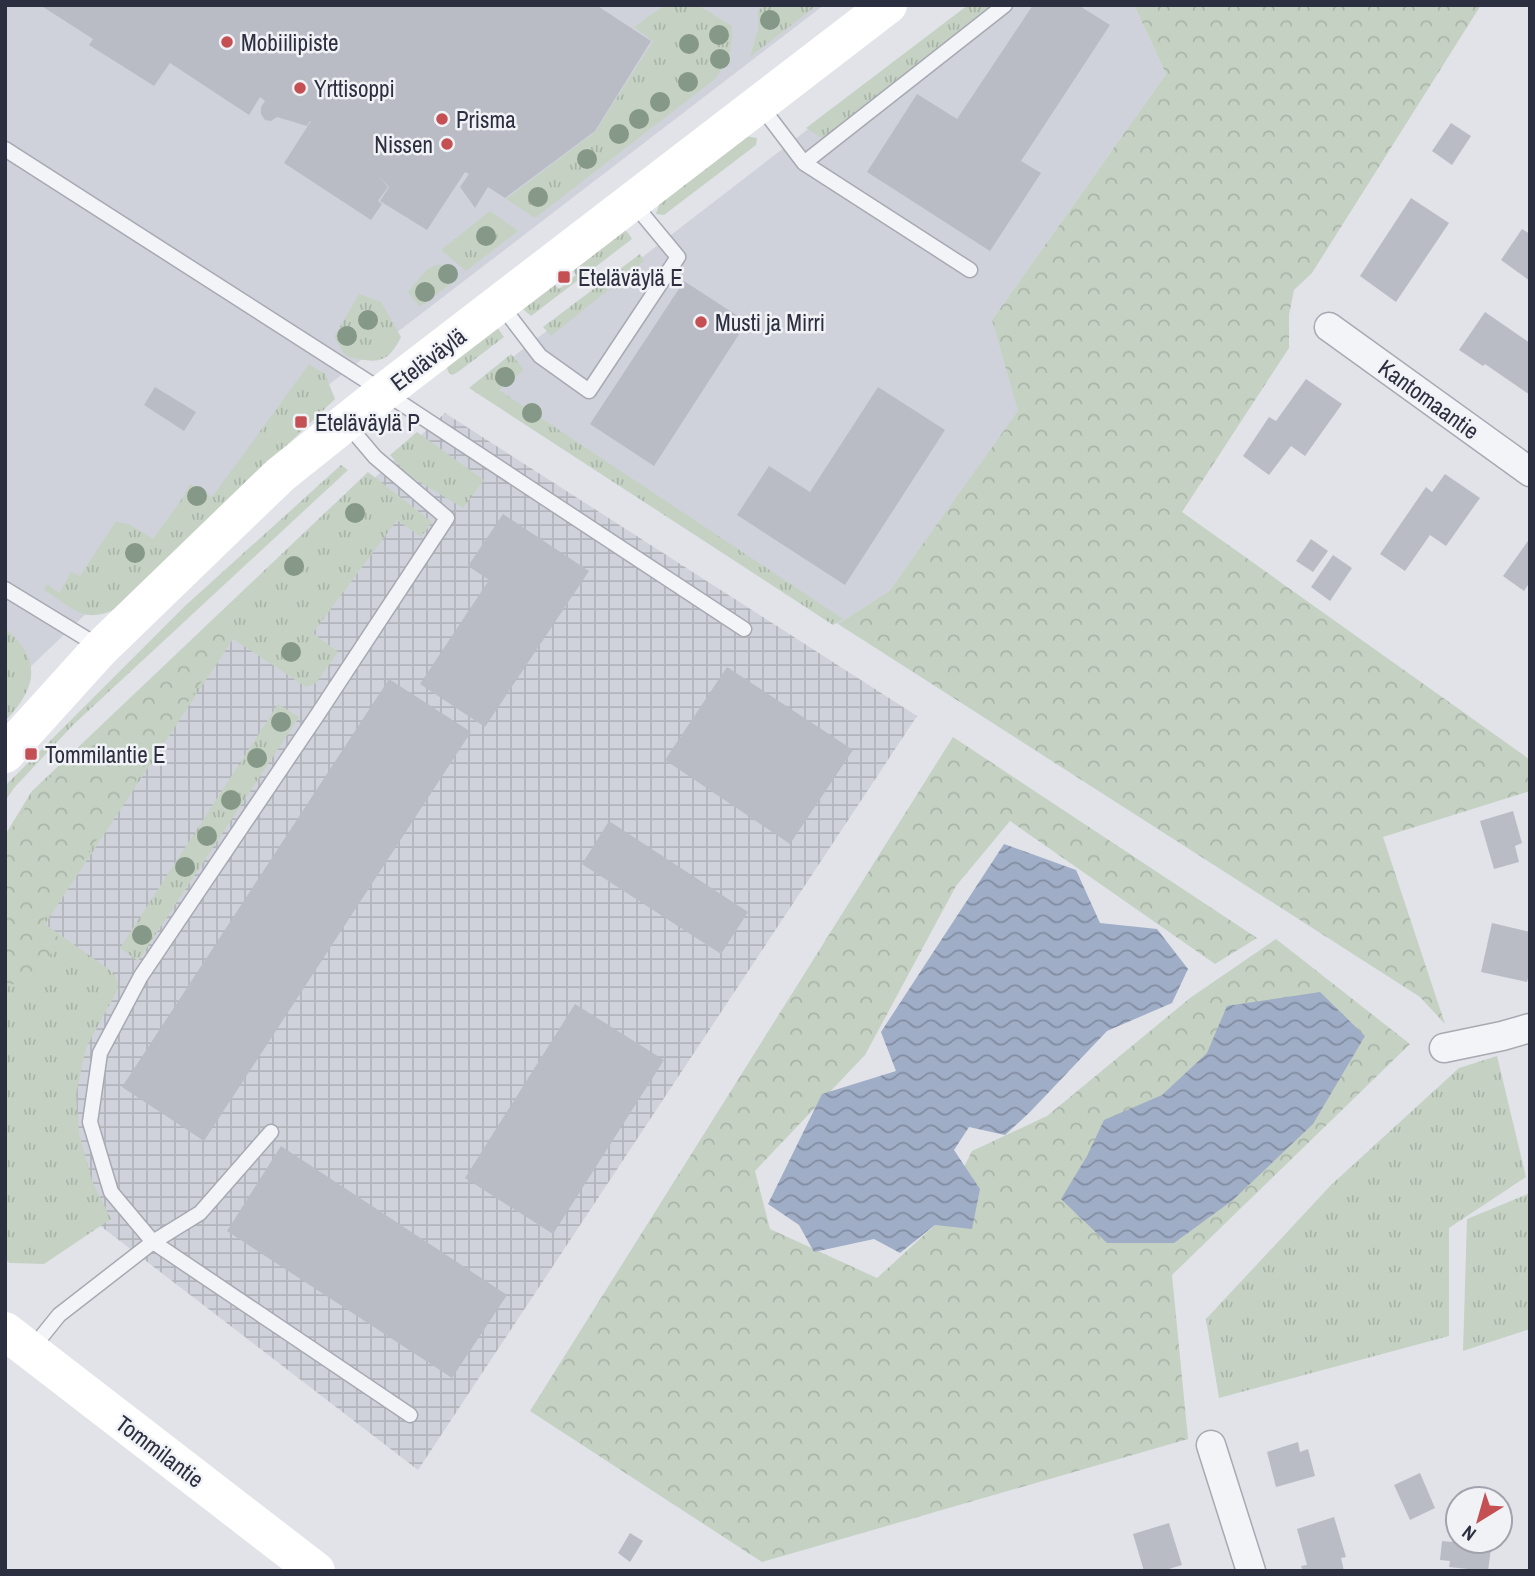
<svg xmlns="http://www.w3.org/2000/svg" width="1535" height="1576" font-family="'Archivo Narrow',sans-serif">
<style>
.built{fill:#cfd2da}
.industrial{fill:url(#industrial-grid)}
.grass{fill:url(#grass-tufts)}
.forest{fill:url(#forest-crowns)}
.water{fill:url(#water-waves)}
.building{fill:#b9bcc5}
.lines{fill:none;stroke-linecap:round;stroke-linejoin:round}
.lane-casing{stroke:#a7a9b3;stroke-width:17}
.street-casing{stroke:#a7a9b3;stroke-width:31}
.lane{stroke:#f3f4f7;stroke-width:14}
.street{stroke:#f3f4f7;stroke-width:28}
.secondary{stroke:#fff;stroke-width:38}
.tree{fill:#869888}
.poi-dot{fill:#c45053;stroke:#f0f2f6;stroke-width:2.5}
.labels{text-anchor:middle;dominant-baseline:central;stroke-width:5;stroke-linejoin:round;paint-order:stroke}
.poi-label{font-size:23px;fill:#2b2f3f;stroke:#f0f2f6;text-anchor:start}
.street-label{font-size:23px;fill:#2b2f3f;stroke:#f0f2f6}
</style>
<defs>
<pattern id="industrial-grid" width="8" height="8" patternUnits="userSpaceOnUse" patternTransform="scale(1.75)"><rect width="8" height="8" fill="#cfd2da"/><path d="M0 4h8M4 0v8" fill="none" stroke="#b2b5bc"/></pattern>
<pattern id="grass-tufts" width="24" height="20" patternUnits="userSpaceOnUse" patternTransform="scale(1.75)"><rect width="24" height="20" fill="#c5d2c3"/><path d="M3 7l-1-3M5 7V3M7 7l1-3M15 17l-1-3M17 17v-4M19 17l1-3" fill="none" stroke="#a9b5a9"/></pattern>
<pattern id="forest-crowns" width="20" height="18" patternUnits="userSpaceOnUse" patternTransform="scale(1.75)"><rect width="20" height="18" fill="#c5d2c3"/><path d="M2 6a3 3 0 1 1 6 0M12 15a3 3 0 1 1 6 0" fill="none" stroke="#a9b5a9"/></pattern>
<pattern id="water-waves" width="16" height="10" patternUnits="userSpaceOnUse" patternTransform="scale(1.75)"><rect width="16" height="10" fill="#9fadc6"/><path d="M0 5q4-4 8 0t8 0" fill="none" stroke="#828da2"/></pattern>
</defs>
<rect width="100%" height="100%" fill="#e1e3e9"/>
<!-- built -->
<path class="built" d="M5,5H824L267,432L214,512L160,543L5,691Z
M969,5H1134L1166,74L992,320L1019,411L889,591L838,624L483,380Z"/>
<!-- industrial -->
<path class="industrial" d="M445,413L917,716L418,1470L94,1221L16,933L239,603Z"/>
<!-- grass -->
<path class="grass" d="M665,5H698L732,26C732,51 730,58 715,79L535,218L506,199L595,132L653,41L634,27Z
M764,5H817L750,57L758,29V11Z
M968,5H993L824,139L806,128Z
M745,136L757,138L756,145L664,215L656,214L660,202Z
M490,211L518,231L466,271L441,250Z
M625,230L629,234L632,239L531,316L523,309L555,285L559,289L576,275L572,269Z
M640,254L644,261L551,336L543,327Z
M440,264L453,282L420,307L408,292L427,269Z
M359,294L381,302L401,337C387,366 374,363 346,356L334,337Z
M497,327L504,337L458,372L452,375L448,372L447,367Z
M511,354L524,370L499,390L843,619L833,625L469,388Z
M309,364L325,374L335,399L117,609C109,612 99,616 89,615C76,614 56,597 44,590L47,584L59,593L71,572L80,576L116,521L131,525L153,539L184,496L190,484L212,497Z
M417,432L484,480L463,508L408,475L390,455Z
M341,465L348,470L73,725L14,788L5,801V786L185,606Z
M368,472L432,522L421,537L397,520L313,633L338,652L316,683L306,687L233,639L45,924L114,973L118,983L117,991L86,1048L76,1094L79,1133L92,1181L111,1219L44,1264L10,1263L5,1260V835L32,791Z
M5,628C43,660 37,688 5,721Z
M278,704L299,717L138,961L120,948Z
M1497,1056L1526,1177L1449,1228V1336L1219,1398L1206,1319L1331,1185L1459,1068Z
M1530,1193V1329L1463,1351L1467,1219Z"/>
<!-- forest -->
<path class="forest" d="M1134,5H1481L1312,273L1294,290L1289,315V348L1182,512L1529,759L1530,791L1383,837L1445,1024L1420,997L838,624L889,591L1018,411L992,320L1166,74Z
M229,621L231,637L41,924L58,937L44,970L5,988V839L35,792L212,623Z
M953,737L1257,938L1215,964L1010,821L956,886L865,1055L755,1171L770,1229L877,1278L935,1225L972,1151L1047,1116L1190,998L1276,939L1410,1044L1172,1275L1188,1439L762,1562L530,1411Z"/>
<!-- water -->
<path class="water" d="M1004,844L1076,870L1100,923L1157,929L1188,969L1172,1003L1107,1031L1030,1112L1005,1135L969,1127L954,1150L980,1189L972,1229L935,1225L900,1253L874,1239L814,1252L799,1225L768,1204L822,1094L896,1071L881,1032Z
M1320,992L1365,1036L1313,1124L1233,1200L1174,1243H1107L1061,1199L1087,1156L1104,1120L1162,1095L1207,1053L1227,1006Z"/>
<!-- building -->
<path class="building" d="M40,5H596L651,41L595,131L505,198L488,187L475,208L460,187L469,174L465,172L427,230L380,201L389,187L378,175L388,187L378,201L382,204L371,220L284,163L311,121H310L307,126L277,117L271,121L265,120L261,114V107L265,101L260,97L249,115L170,63L154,86L89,45L93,39Z
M1033,5H1078L1110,25L1021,161L1041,173L990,251L867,172L917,94L957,119Z
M1451,123L1471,136L1452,165L1432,151Z
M1411,198L1449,223L1396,302L1360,276Z
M1522,229L1530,234V281L1501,260Z
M684,281L747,322L654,466L590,424Z
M1485,312L1530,343V395L1485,364L1483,366L1459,350Z
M1306,379L1342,404L1305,456L1291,446L1269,475L1243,456L1269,417L1276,421Z
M155,387L196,412L184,431L144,405Z
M878,387L945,430L845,585L737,515L769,466L810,492Z
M1445,474L1480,498L1446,546L1430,535L1405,571L1380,554L1426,487L1432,492Z
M503,514L589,571L485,727L420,684L489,580L468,566Z
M1530,538V586L1528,585L1524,591L1503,576Z
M1311,539L1328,551L1313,572L1296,561Z
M1333,555L1352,568L1330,601L1311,587Z
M727,667L853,750L790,844L665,760Z
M389,679L471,732L204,1141L122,1087Z
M1513,811L1522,843L1515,846L1519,862L1494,869L1480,821Z
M609,821L748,912L721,954L582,864Z
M1492,923L1530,932V970L1527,982L1481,972Z
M575,1004L664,1060L553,1234L465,1178Z
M281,1146L507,1295L452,1378L227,1231Z
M1298,1442L1300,1452L1308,1449L1315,1476L1276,1487L1267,1452Z
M1420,1473L1435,1508L1410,1520L1394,1485Z
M1334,1517L1346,1557L1341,1558L1344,1571H1303L1301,1566L1307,1565L1297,1529Z
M1455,1519H1458V1541H1492L1488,1571L1449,1567L1450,1561L1440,1560L1442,1541L1452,1542Z
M1169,1523L1182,1565L1162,1571H1144L1133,1534Z
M630,1533L643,1541L630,1562L618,1553Z"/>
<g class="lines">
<defs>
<path id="lane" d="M760,105L804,163L970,270
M5,149L384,392L744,629
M804,163L1005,5
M501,305L540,356L589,391L678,257L634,204
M5,589L100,647
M271,1132L200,1213L153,1242L410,1415
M30,1351L59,1315L153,1242L111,1192L90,1122L100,1053L141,976L318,714L447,518L375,457L347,424"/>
<path id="street" d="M1329,327L1530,472
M1444,1048L1502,1036L1530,1028
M1211,1445L1251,1571"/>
</defs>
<!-- lane casing -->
<use href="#lane" class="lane-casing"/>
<!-- street casing -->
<use href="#street" class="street-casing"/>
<!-- lane -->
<use href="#lane" class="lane"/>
<!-- street -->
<use href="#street" class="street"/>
<!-- secondary -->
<path class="secondary" d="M5,754L101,648L280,475L384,392L888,5
M5,1331L316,1571"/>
</g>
<!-- trees -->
<g class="tree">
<circle cx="770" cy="20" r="10"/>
<circle cx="719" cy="35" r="10"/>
<circle cx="689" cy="44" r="10"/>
<circle cx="720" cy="59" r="10"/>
<circle cx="688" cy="82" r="10"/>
<circle cx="660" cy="102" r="10"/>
<circle cx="639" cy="119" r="10"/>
<circle cx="619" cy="134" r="10"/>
<circle cx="587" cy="159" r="10"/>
<circle cx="538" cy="197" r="10"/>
<circle cx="486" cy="236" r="10"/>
<circle cx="448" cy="274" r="10"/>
<circle cx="425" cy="292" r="10"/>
<circle cx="368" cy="320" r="10"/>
<circle cx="347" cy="336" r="10"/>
<circle cx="505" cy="377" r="10"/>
<circle cx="532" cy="413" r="10"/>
<circle cx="197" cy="496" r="10"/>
<circle cx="355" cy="513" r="10"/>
<circle cx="135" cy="553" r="10"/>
<circle cx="294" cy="566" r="10"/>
<circle cx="291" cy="652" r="10"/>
<circle cx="281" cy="722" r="10"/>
<circle cx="257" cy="758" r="10"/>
<circle cx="231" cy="800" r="10"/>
<circle cx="207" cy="836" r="10"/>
<circle cx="185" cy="867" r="10"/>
<circle cx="142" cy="935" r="10"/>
</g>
<!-- markers -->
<g class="poi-dot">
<circle cx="227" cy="42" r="7"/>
<circle cx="300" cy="88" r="7"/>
<circle cx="442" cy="119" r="7"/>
<circle cx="447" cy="144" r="7"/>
<rect x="557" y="270" width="14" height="14" rx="3.5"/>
<circle cx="701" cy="322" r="7"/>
<rect x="294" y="415" width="14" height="14" rx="3.5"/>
<rect x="24" y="747" width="14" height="14" rx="3.5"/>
</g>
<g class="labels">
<!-- poi labels -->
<g class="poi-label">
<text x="241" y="42">Mobiilipiste</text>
<text x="314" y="88">Yrttisoppi</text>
<text x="456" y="119">Prisma</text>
<text x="433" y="144" text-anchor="end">Nissen</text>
<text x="578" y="277">Eteläväylä E</text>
<text x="715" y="322">Musti ja Mirri</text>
<text x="315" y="422">Eteläväylä P</text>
<text x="45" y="754">Tommilantie E</text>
</g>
<!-- street labels -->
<g class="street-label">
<text transform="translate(428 359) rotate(-37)">Eteläväylä</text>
<text transform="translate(1429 399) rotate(36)">Kantomaantie</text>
<text transform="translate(160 1451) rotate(37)">Tommilantie</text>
</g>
</g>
<!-- border -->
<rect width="1535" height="1576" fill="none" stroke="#2b2f3f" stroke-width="14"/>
<!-- north arrow -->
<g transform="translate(1479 1520) rotate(217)"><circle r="33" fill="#f0f2f6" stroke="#a1a4ad" stroke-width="2"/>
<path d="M0-5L12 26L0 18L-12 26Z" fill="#c45053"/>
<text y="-10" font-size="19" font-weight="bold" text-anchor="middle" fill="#2b2f3f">N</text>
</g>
</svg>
